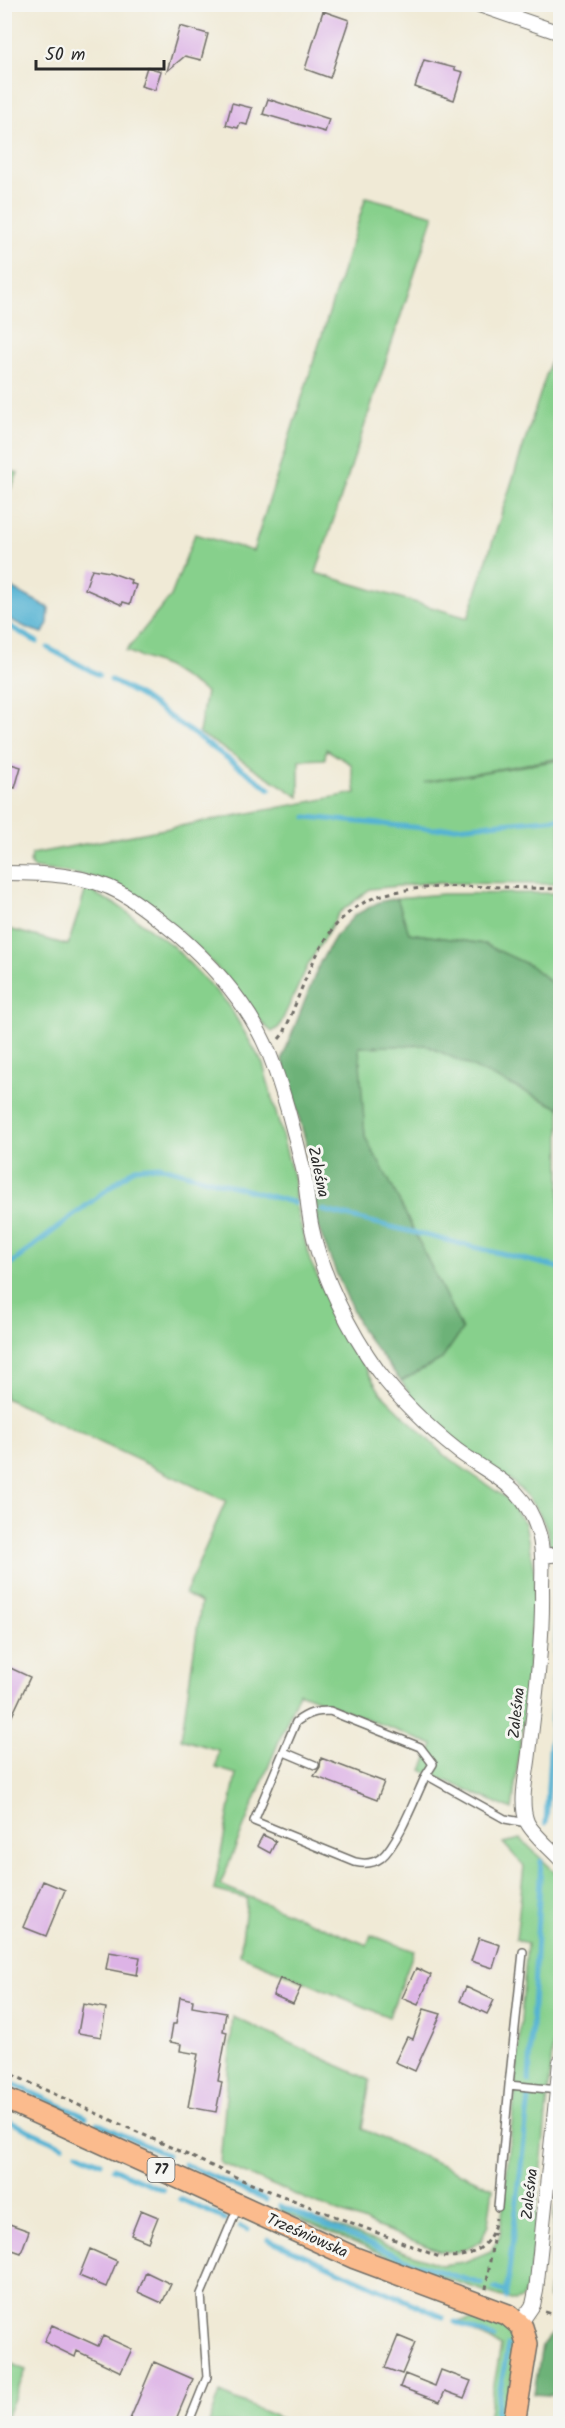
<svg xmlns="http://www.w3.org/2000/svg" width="565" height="2428" font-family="Kalam,sans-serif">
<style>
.green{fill:#87d08c;stroke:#597e5c;stroke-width:1.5}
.forest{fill:#6db278;stroke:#4c6e52;stroke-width:1.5}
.water{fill:#54b3d3;stroke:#406f7f;stroke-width:1.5}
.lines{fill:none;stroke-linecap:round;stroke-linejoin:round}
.stream{stroke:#54b3d3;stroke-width:5}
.building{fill:#ddb3e6}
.lane-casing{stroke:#706e67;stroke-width:10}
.street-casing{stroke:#706e67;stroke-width:16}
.primary-casing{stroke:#706e67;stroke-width:24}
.path{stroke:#706e67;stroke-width:3;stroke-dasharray:4.5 4.5;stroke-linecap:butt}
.lane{stroke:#fff;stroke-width:7}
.street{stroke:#fff;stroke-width:14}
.primary{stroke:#fbbb8d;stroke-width:21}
.labels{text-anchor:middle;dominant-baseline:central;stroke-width:6;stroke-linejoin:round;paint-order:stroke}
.shield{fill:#f6f6f2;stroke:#686867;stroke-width:1.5}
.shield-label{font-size:15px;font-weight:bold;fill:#2b2b2b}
.street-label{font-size:16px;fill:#2b2b2b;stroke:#f6f6f2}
</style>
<rect width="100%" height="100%" fill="#f6f6f2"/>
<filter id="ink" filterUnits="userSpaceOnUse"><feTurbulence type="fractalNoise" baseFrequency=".0167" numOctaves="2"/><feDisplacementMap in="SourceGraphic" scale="12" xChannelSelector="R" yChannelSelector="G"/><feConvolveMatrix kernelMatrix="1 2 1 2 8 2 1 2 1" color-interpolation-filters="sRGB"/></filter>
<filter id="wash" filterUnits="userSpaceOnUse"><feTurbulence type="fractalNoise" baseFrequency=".008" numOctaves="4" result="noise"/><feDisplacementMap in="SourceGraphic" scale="24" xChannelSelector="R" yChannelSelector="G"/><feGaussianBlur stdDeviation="1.35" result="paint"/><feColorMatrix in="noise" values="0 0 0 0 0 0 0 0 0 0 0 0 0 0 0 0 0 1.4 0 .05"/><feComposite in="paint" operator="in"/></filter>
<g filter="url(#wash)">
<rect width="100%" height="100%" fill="#f0ead6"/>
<!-- green -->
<path class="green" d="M366,197L434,215L316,573L468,618L560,332V758L424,782L560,760V884L426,883L370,889L339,913L309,963L279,1027L272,1032C257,1021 249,1002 237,989C200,951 156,899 106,881C84,873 57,872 34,868L30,862L32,854L356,793L351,764L326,749L325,759L299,760V797L199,733L206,692L167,667L126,651L171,596L195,534L253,551Z
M5,469L18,473L5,501L4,469Z
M86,889L117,905L173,946L228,1004L263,1064L295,1184V1203L310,1261L348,1339L380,1392L444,1455L506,1498L525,1523L535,1576L528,1680L512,1810L422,1770L433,1745L299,1692L220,1885L367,1945L371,1935L414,1951L389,2017L240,1955L247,1899L214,1890L236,1774L216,1768L218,1750L181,1739L201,1603L185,1594L226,1501L5,1398V928L68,945Z
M560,893V990L531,966L484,944L408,933L397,898L443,894Z
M426,1045L560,1108V1548L549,1546C550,1532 545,1523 538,1512C515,1473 478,1463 446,1435C428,1419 414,1401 401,1381L442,1359L462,1330L391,1184L365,1137L358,1047Z
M521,1839L556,1873L560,1886V1972L530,2280L521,2299L514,2301L417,2269L280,2211V2206L441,2265L464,2262L491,2251L500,2235L515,2095L527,1944L516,1939L524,1866L503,1843Z
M233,2017L370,2080L362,2129L493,2188L488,2224L481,2242L457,2252L440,2251L308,2200L220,2163Z
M485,2319C494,2323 504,2325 510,2334C523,2353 506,2402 502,2423H487L501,2346L455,2322Z
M5,2360L26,2370L5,2420Z
M220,2393L291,2423H209Z"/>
<!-- forest -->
<path class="forest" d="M397,898L409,933L484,944L531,966L560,990V1108L426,1045L359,1047L365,1137L391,1184L462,1330L442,1359L401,1381L362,1331L337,1275L316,1222L312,1163L282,1059L320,962L337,934L355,915L379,902Z
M555,2207L560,2209V2303L548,2298Z
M555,2331L560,2332V2396L534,2394L542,2345Z"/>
<!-- water -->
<path class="water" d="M4,584L49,608L48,623L43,633L29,629L5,617Z"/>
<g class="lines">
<!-- stream -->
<path class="stream" d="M4,623L37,642
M48,648L99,675
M111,680L142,697L270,789
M307,817L433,829L560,818
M322,1210L560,1268
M4,1269L135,1168L159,1166L295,1203
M546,1823L560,1579
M4,2080L86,2117
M529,2081L541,1861
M4,2119L63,2146
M97,2123L167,2155
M77,2152L101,2163
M184,2164L266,2200
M113,2168L163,2190
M180,2199L225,2219
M280,2206L419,2265L481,2284
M240,2226L248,2230
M268,2239L443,2317
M494,2288L506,2292
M506,2297L529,2097
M455,2322L494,2338
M494,2424L508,2345"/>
</g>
<g id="blocks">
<!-- building -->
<path class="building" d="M323,11L349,20L330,78L305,69Z
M180,26L208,34L201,60L185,56L167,71Z
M424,60L455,68V70L463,72L454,100L415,87Z
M147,67L161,71L155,90L141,86Z
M268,99L329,119L325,132L263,114Z
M232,103L252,108L247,125L240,123L238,128L226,125Z
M92,569L109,572L131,580L130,583L136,585L130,604L123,602L122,605L85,589Z
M4,762L21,767L15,788L4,785Z
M4,1665L30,1677L4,1733Z
M321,1758L384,1782L377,1800L314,1776L320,1767Z
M263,1835L276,1841L270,1853L257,1846Z
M43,1881L65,1890L46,1936L23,1927Z
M479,1938L500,1945L493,1968L471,1961Z
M109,1952L140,1957L137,1975L106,1969Z
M416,1968L431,1975L418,2005L402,1998Z
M280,1978L301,1987L293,2004L273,1995Z
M466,1987L494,2000L487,2014L460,2001Z
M180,1997L193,2000L192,2007L226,2013L223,2031L227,2032L218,2081L222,2082L216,2112L188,2107L198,2054L180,2051L181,2044L170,2042L173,2024H176Z
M83,2004L106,2008L101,2037L78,2033Z
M424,2009L441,2014L415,2071L395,2062L407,2037L413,2039Z
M141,2210L158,2217L148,2242L131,2235Z
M4,2222L29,2231L21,2253L4,2247Z
M90,2249L117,2261L106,2287L79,2276Z
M146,2272L171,2284L162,2303L138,2292Z
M52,2325L98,2346L103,2336L132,2349L121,2372L77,2351L75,2357L44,2342Z
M398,2336L415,2343L402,2374L385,2368Z
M154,2362L193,2379L174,2424H128Z
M441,2370L471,2381L464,2398L445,2391L440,2402L400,2387L405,2374L435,2386Z"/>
</g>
</g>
<g filter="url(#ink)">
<use href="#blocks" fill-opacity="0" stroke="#706e67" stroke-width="1.5"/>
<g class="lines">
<defs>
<path id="lane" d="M284,1752L315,1765
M426,1775L433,1764L420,1747L330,1711C316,1711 308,1713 296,1722L254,1821L355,1862C364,1864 373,1864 381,1858C398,1844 416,1796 426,1775L505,1819L527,1823
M509,2085L523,1952
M498,2207L509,2085L558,2090
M188,2424L207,2377L201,2294L238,2207"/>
<path id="street" d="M476,4L560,33
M4,873C43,873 87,874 121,893C141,904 159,920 177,934C214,966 250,1007 269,1053C282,1086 296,1137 304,1173C307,1192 308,1211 312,1229C322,1276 350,1332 378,1371C400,1400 430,1429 458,1451C495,1478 525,1486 539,1534C544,1552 542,1572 542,1590C543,1645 535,1699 529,1753C527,1774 519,1802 527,1822C531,1832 552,1850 560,1859
M542,1556L560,1554
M520,2324L533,2305L536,2291L560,2062"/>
<path id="primary" d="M4,2098L355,2258L508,2315L522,2327L527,2344L514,2424"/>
</defs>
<!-- lane casing -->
<use href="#lane" class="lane-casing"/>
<!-- street casing -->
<use href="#street" class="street-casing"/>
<!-- primary casing -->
<use href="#primary" class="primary-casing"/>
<!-- path -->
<path class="path" d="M279,1039L284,1033C299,997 311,956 336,925C346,913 366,899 382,895C433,881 506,888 560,889
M4,2071L249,2183L437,2256C467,2260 491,2251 496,2218
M486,2289L494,2233
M545,2312L560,2316"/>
<!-- lane -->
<use href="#lane" class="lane"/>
<!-- street -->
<use href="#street" class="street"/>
<!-- primary -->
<use href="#primary" class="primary"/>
</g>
</g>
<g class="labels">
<!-- shield labels -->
<rect class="shield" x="147.5" y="2158" width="27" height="24" rx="4.5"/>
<g class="shield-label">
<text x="161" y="2170">77</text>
</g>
<!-- street labels -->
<g class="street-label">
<text transform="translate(318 1172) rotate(78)">Zaleśna</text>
<text transform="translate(517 1713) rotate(-84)">Zaleśna</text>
<text transform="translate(530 2194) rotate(-84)">Zaleśna</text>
<text transform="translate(307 2236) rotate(24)">Trześniowska</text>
</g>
</g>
<!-- margin -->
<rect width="565" height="2428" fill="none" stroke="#f6f6f2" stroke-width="24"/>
<!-- scale -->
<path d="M36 60v9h128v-9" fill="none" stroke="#2b2b2b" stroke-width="3"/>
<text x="45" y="60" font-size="18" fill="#2b2b2b" stroke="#f6f6f2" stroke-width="4.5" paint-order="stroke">50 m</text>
</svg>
